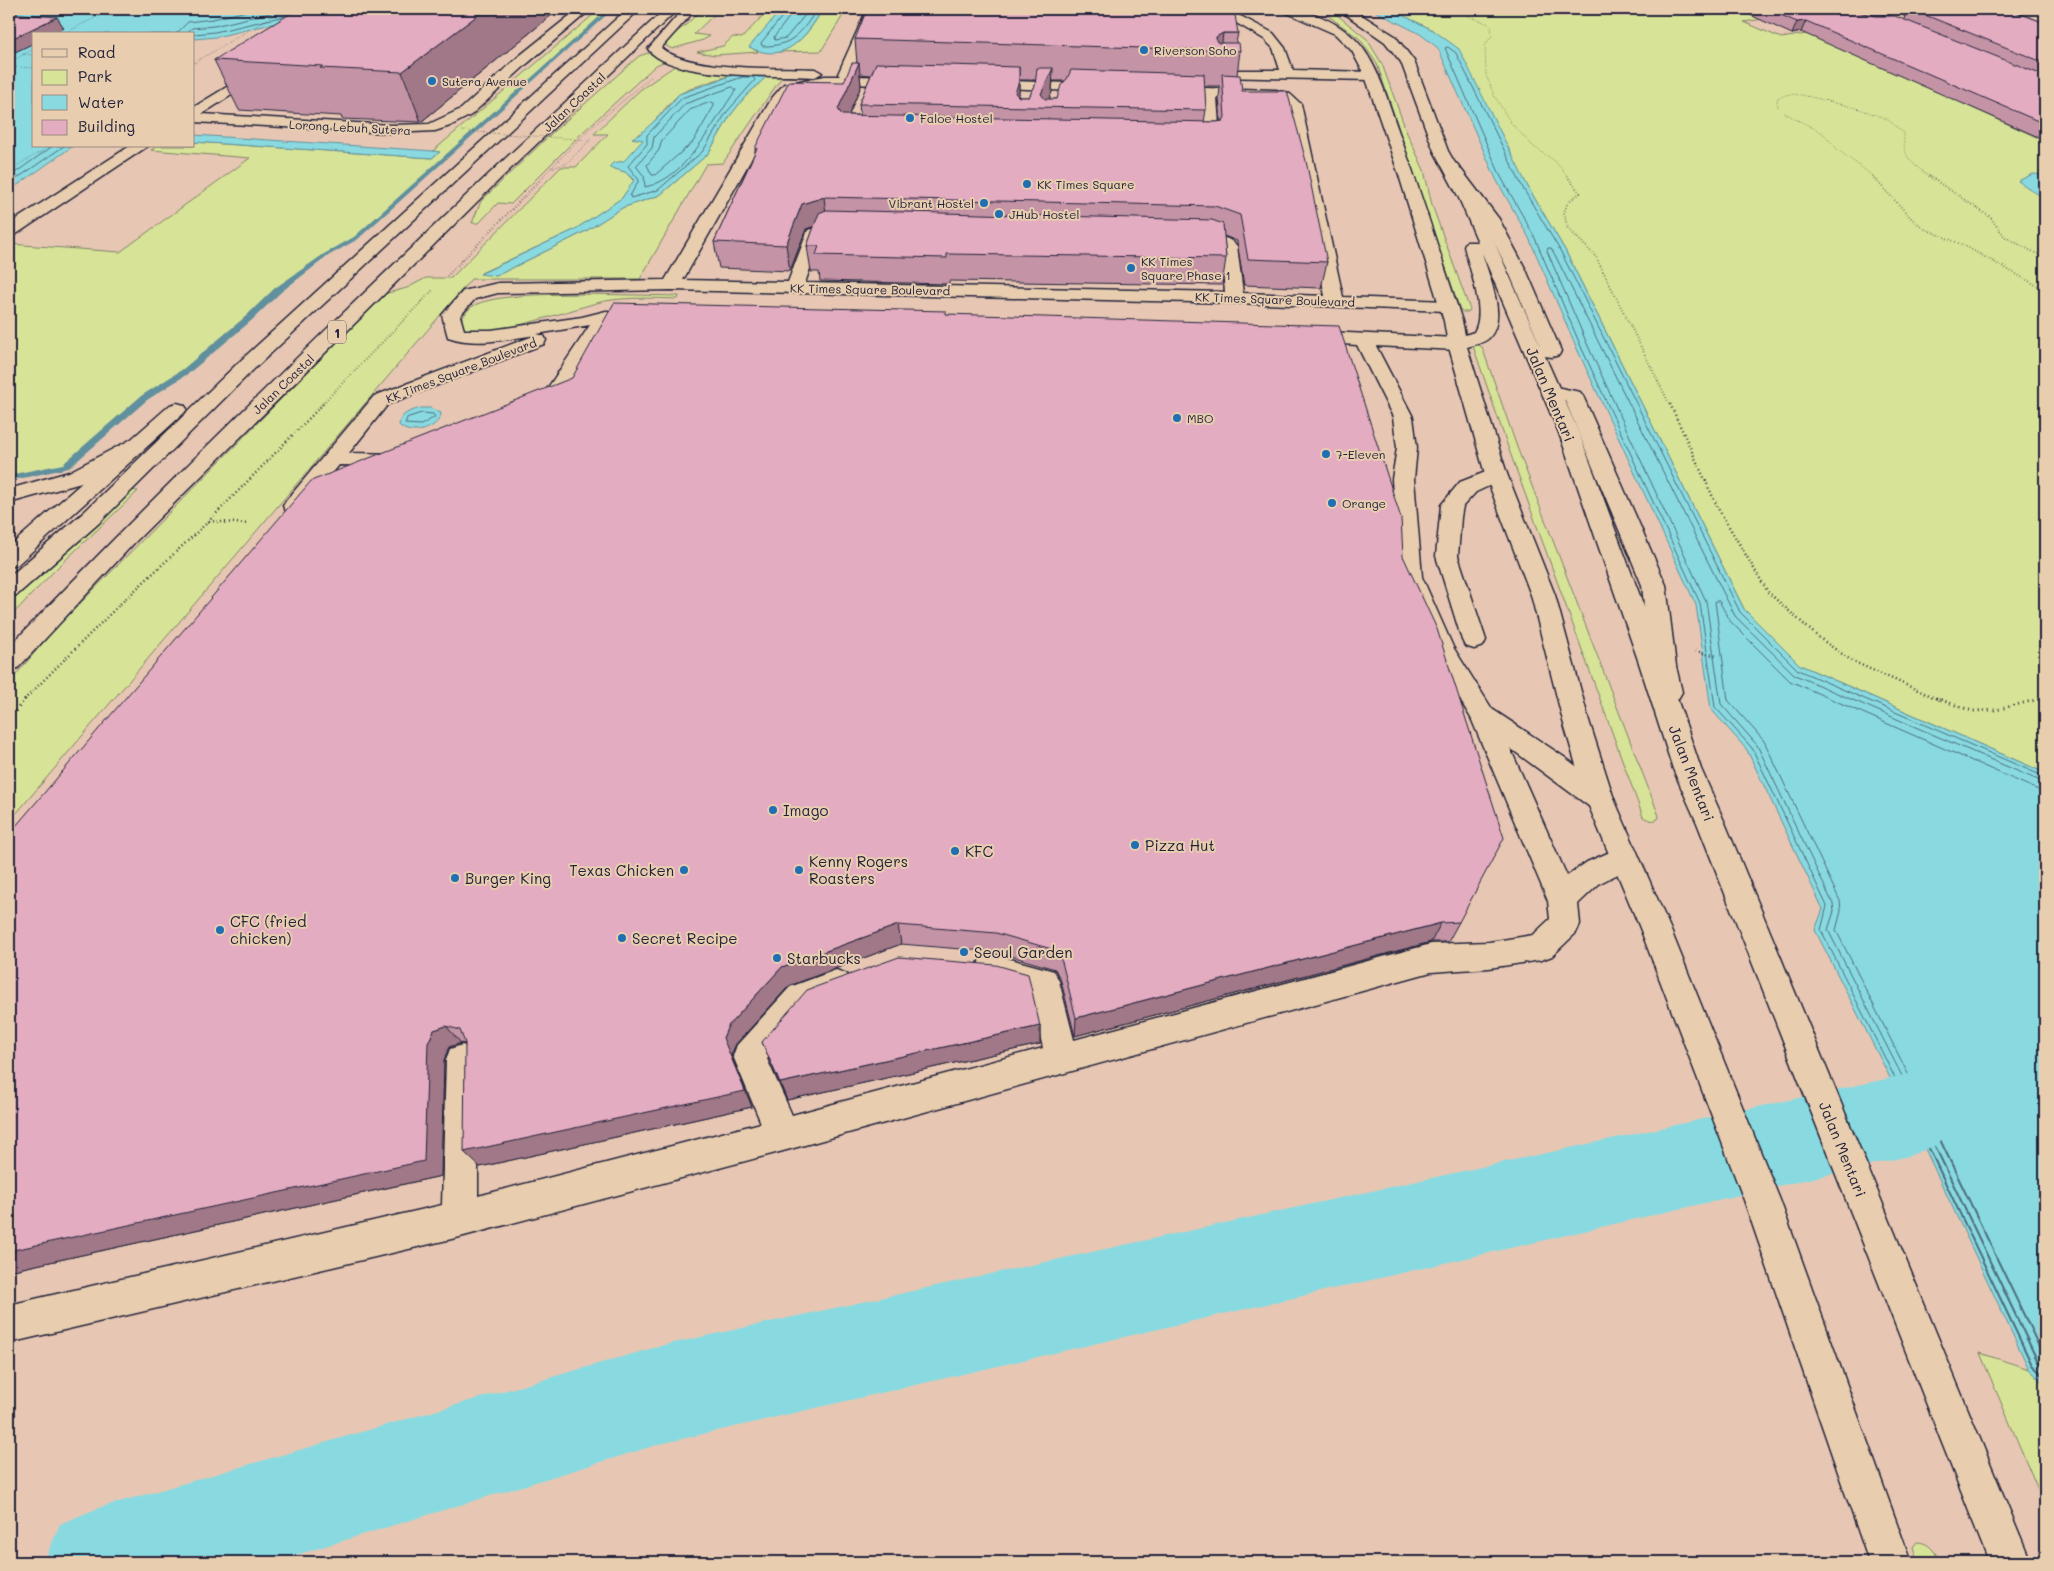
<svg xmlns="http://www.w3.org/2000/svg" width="2054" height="1571" font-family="Mali,sans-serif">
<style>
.green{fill:#d7e396;stroke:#7c8268}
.water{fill:#89dae0;stroke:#60909e}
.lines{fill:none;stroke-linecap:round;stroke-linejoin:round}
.shore-far1{stroke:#4b6c7d;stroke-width:1}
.shore{stroke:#4b6c7d;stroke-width:2}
.stream{fill:#60909e;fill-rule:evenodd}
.river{fill:#89dae0;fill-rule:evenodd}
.minor-casing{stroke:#22223b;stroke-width:3}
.major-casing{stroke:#22223b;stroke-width:3}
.highway-casing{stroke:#22223b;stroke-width:3}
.path-far3{stroke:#22223b;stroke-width:1;stroke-dasharray:0.5 2;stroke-linecap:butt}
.path-far2{stroke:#22223b;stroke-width:2;stroke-dasharray:0.5 2.5;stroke-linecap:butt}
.path-far1{stroke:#22223b;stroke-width:2.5;stroke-dasharray:1 3;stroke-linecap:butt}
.path{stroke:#22223b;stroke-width:3;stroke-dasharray:1 4;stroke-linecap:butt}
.minor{fill:#e8ceaf;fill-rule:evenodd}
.major{fill:#e8ceaf;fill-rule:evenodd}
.highway{fill:#e8ceaf;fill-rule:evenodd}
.path-bridge{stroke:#22223b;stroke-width:1;stroke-dasharray:0.5 2;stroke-linecap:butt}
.wall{fill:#c494a6;stroke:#22223b;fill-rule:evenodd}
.shaded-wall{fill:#a07887;stroke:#22223b}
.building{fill:#e4acc1;stroke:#22223b}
.poi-dot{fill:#1f6fb2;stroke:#e8ceaf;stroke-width:2}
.labels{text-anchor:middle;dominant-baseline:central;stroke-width:4;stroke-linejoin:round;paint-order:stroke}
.far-poi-label{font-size:12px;fill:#22223b;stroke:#e8ceaf;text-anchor:start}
.far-street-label{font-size:12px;fill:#22223b;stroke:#e8ceaf}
.shield{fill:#e8ceaf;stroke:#5d565e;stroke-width:1}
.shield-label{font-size:14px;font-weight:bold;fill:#22223b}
.street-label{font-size:15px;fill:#22223b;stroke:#e8ceaf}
.poi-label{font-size:15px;fill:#22223b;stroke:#e8ceaf;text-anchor:start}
</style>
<rect width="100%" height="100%" fill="#e7c7b3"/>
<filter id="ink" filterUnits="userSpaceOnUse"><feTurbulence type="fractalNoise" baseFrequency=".02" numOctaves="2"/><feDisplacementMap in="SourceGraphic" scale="10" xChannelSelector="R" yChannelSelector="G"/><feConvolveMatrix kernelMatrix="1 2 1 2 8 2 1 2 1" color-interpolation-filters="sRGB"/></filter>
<g filter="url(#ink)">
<!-- green -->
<path class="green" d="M600,9H611L356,238L326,255L278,290L248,319L186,371L144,398L66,466L9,478V244L120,252L250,158L151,150L157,146H194V142L432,158L439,152L433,151Z
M702,9H720L694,34L710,36L703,40L672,49L665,45L666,40L686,25Z
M769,9H782L750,47L758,52L715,55L697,52L723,46L733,37L742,38Z
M823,9H847L821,51L777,52C800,47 811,28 823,9Z
M1390,9H1774L1801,13L1744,22L1781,38L1863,25L1964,104L2045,141V773L1800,665L1744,609L1565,250L1528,187L1433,30Z
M1330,14H1336L1367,39L1382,64L1407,133L1424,170L1432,205L1470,310L1468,312H1463L1460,310L1377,64L1360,39L1327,15Z
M648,53L666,61L656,65L583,132L511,204L498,203L479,223H472L481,201L554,131L639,56Z
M676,65C699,72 719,74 742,72C729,76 686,88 677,96C662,110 652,128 633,138L644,140L624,162L613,163L610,167L625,172L634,181L622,198L574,230L481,273L496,276L586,231L622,208L660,195L708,154L730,116L744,98L767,76L786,71L723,163L706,164L640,279H471L9,822V683L52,632L384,294L407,288L426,278H451L561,167H576L608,134H594L640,90Z
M637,295L679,296L678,299C654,298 629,297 605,301C572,308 491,340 462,329L460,322C463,318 465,313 469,309C489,289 605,295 637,295Z
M1477,344L1482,347L1517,447L1659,816L1658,819C1652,822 1649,820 1643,817L1508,447L1473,346Z
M128,490L138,491L57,568L9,618V602Z
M1980,1353L2029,1369L2045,1384V1506Z
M1917,1542C1929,1542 1935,1551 1940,1562H1918L1913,1547Z"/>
<!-- water -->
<path class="water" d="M9,9H312L302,17L216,37L194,39V34H34V146H73L9,191Z
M782,9H823C806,36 786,66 749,47Z
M1371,9H1390L1433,30L1459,49L1528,187L1565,250L1744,609L1800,665L2045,773V1384L2029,1369L1909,1115L1815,930L1823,909L1747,750L1711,709L1696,605L1578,351L1529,238L1496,179L1438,48L1420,34Z
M742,72L767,76L744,98L730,116L708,154L660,195L622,208L586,231L496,276L480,274L574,230L622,198L634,180L625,172L609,167L613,163L624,161L643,140L632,138L640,134L663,113L679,94Z
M194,135L433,151L440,152L432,158L194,142Z
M2033,174L2045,175V199L2018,181Z
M421,408H430L441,413C439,430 409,437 399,425C400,413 411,411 421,408Z"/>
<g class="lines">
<!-- shore-far1 -->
<path class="shore-far1" d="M785,9L784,14L761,43L762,46C792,47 802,32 817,9
M791,9L790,16L774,37L775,40L786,38L810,9
M176,34L188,22L213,19L255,9
M185,34L192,28L214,26L287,9
M194,34L215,32L285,16
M743,77H753L755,80L726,113L703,151L658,190L631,198L630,196L639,180L628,166L647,144V135L682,98Z
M733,87L736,90C713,121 687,179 645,187L644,176L636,166L652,148L654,137L685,104Z
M711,102L714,103V106L693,142L655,175H652L647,165L659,150L662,140L690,110Z
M9,177L53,146
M9,184L64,146
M422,413L433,414L435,417L421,425L405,424L407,418Z
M1896,1080L1821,930L1827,906L1752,748L1715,707L1700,603L1582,349L1534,236L1501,177L1445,48L1448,47L1456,53L1524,190L1561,252L1740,612L1798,670L2045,777
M1904,1080L1828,930L1834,911L1833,904L1757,745L1721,704L1706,601L1588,346L1547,251L1548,248H1551L1555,255L1735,616L1795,675L2045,783
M1911,1080L1836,930L1841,911L1840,901L1764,741L1728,700L1715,601H1719L1730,621L1790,681L2036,789L2045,791"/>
<!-- shore -->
<path class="shore" d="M1896,1079L2032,1365L2045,1377
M1903,1079L2038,1362L2045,1369
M1911,1079L2045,1359"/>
<!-- stream -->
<path class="stream" d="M608,9H613L358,239L328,256L281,292L251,321L189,373L147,400L69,468L9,481V475L63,464L141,396L183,369L245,317L275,288L324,254L354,237Z"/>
<!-- river -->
<path class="river" d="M1909,1074L1939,1086L1952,1115L1939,1144L1909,1156L660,1444L273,1562H44L60,1524L98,1508L660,1346Z"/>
<defs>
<path id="minor" d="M578,9H591L528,63L471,115L450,126L435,131L391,133L194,122V107L261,66L268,70L266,73L202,114L391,125L429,124L461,109L518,57Z
M683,9H696L661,48C691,72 776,67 815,69L822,73L815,77C777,75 671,80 648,49Z
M867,9H879L850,76L907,77L914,81L907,85L825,84L794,90L783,103L683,280L788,282L808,230L831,224L837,226L839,229L837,232L821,237L805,283L1225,292L1221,249L1209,244L1183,242L1181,238L1183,234C1197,231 1229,234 1237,246L1243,293L1325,296L1287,106L1275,98L1217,97L1220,141L1218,144C1209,146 1198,146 1189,144L1187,141L1189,138L1205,137L1203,96L1168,95L1161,91L1168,87L1276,90L1290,94L1301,104L1343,297L1447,301L1453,302L1456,306L1453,310L1447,311L1235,303L671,290L498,293L475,299L460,316L464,330H491L582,317L606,311L650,313L653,317L650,321L611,322L555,406C546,410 540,414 530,411L527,407L530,403L541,398L590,325L537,334L544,336L546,340L544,344L388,404L349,453L404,454L411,456L415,460L411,464L404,466L339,465L302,511L294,513L286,511L283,506L286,501L374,396L536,335C507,339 477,347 448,337L442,315L463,291L498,283L665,280L772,98L784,84L825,76H840L838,74Z
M1212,9H1227L1273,33L1285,48L1293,70L1372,72L1379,76L1372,80L1215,77L1213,74L1220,70H1280L1273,48L1264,39Z
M1840,9H1852V12C1863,18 1879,22 1891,17L1878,12L1876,9C1889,9 1897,7 1905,18C1892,34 1852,28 1840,13Z
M983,80L1097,84L1104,88L1097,92L978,87L976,84L978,81Z
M130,146H148L15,235L9,236V224Z
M1452,162L1457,164L1499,219L1526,270L1561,351L1559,355L1552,357L1529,354L1527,350L1529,346L1540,345L1508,270L1483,220L1444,167L1447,164Z
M1304,331L1457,338L1464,340L1466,344L1464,348L1457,350L1376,346L1413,417L1417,448L1414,479L1422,577L1453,647L1492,709L1564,757L1610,791L1614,799L1610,807L1600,810L1590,807L1510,748L1567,876L1587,862L1624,846L1634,850L1638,858L1634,866L1600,883L1581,901L1578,904L1580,924L1576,933L1552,956L1541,960L1489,968L1431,972L783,1151L460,1237L9,1343V1305L442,1205L446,1060L450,1049L462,1045L474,1049L478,1060V1196L761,1123L733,1056L737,1045L790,987L836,970L847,974L852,984L847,994L812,1007L767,1059L792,1115L1043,1048L1030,991L981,978L976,968L981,958L992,954L1054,971L1059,981L1074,1040L1431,944L1489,942L1533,935L1550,919L1548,901L1471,718L1429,648L1398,577L1392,479L1397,448L1393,417L1357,345L1297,341L1295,337L1297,333Z
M1551,386L1580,392L1583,396L1666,585L1676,666L1682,692L1678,699L1669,701L1660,699L1656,692L1650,666L1642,585L1565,400L1544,396L1541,392L1544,388Z
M137,438L144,440L147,444L144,448L85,482L9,503V489L69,472L130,440Z
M1496,468L1504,469L1507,474L1504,479L1476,492L1463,506L1461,517L1458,556L1486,640L1483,646L1474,649L1465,646L1462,640L1436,556L1441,505L1460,482Z"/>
<path id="major" d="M1283,9C1309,7 1346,26 1362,47C1380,71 1388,102 1398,130C1421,193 1441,257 1462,321L1465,335L1474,332C1487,311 1469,269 1464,246L1466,242H1478L1458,196L1434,151L1401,62L1385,42L1338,9H1352L1395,36L1414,61L1448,151L1474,196L1579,433L1664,660L1701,769L1725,823L2031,1562H1989L1697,823L1673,769L1638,660L1559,433L1482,253C1489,277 1508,318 1489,338C1484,343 1474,345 1467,347L1507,474L1555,595L1589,721L1614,799L1670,928L1780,1200L1911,1562H1869L1744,1200L1640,928L1586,799L1563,721L1531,595L1485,474L1448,344L1444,321L1398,172L1365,76L1352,51L1335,34L1285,12Z"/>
<path id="highway" d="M627,9H640L253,370L99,523L17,595L9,597V577L83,513L239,362Z
M665,9H678L502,177L135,542L18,668L9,671V647C220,427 442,217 665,9Z
M177,403L184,405L187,409L184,413L17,565L9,567V547L170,405Z"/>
</defs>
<!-- minor casing -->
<use href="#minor" class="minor-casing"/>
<!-- major casing -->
<use href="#major" class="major-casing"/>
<!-- highway casing -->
<use href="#highway" class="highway-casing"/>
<!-- path-far3 -->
<path class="path-far3" d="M1427,9L1456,11L1491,25L1492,36L1485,45L1486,75L1494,95L1511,123L1534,147L1555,161L1568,177
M63,34L112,9
M23,54L34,55
M9,62L34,49
M194,63L284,9
M9,67L34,68
M9,80H13
M551,168L566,164L590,140
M9,170L51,146
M542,177L586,132L652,76
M1874,177L1837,149L1823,133L1784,113L1778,107L1777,98L1789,94L1802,95L1857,108L1887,119L1904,133C1902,158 1912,164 1931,177"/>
<!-- path-far2 -->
<path class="path-far2" d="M1567,176L1580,193L1568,202L1564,212L1567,227L1596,257L1670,405
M1872,176L1912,219L1925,229L1963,245L2045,290
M1929,176L1990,217L2005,237L2045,258
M447,276L544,176
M321,405L434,289"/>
<!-- path-far1 -->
<path class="path-far1" d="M1670,404L1719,510L1768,592L1818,637L1852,661L1940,700
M209,521L249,524
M1695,651L1718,656
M24,700L118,606L209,521L323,404
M2038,700L2045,698"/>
<!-- path -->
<path class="path" d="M1936,698L1972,711L1996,710L2043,698
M9,719L26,698"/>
<!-- minor -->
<use href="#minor" class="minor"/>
<!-- major -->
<use href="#major" class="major"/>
<!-- highway -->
<use href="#highway" class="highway"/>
<!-- path-bridge -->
<path class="path-bridge" d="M462,131L590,140"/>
</g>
<!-- wall -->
<path class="wall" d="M559,9L421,122L342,119L341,116L239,110L214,60Z
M1737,9H1852L1853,10V9H1892L1888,16L1904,20L1905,15L1899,9H2008L2045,23V140L1801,32L1792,34Z
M1238,33L1236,43L1240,51L1237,75L1242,91L1327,262L1321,288L1244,285L1237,241L1224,236L1226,258L1222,285L949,281V284L820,281L819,272H811L807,246L814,227L806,229L790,271L719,268L714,242L755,152V148L844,82L857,63L855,39ZM860,74L871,75L859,104L860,115H849L861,86ZM1019,80H1036L1035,86L1029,97H1019ZM1053,81H1065L1057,99H1049L1052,92ZM1204,86H1220L1219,98L1221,121L1216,122H1204L1206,110Z
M946,314L1403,556L1459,922L1448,942H1431L1075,1036L1061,981L1055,969L997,952L901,944L789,986L736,1044L731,1055L752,1107L480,1167L465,1044L461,1043L449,1047L444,1060L441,1176L9,1271Z
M1040,1026V1044L787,1100L762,1042Z"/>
<!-- shaded-wall -->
<path class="shaded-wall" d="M486,9H559L421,122L402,72Z
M1885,9H1892L1888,17H1881Z
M57,17L64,28L52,34H34V43L9,55V40Z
M1806,21L1801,32L1792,34L1797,22Z
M1223,33L1221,50H1214L1216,37Z
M859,63L861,86L841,133L838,109Z
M1019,67V105L1015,93Z
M1053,68L1052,92L1046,107L1041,94Z
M824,197L827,222L806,229L790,271L786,245L802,204Z
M1441,923L1431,942L1075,1036L1076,1018Z
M898,925L901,944L789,986L736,1044L731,1055L752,1107L480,1167L464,1152L723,1038L728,1026L782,967Z
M446,1026L461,1043L449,1047L444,1060L441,1176L9,1271V1251L428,1043L434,1030Z
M1040,1026V1044L787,1100L780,1083Z"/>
<!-- building -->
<path class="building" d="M298,9H486L402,72L320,68L323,66L214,60Z
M867,9H1234L1238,33H1223L1216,37V39L1219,43H1239L1240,51L855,39Z
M1767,9H1852L1858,12L1876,16H1895L2045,76V124L1806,21L1797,22Z
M1910,9H2008L2045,23V63Z
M9,13L57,17L9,40Z
M852,63H859L838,109L842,115L1216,122L1223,121L1225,117L1222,74L1240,75L1242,91H1287L1306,161L1327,262L1248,259L1240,215L1215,206L824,197L802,204L786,245L714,242L757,148H755L789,81L844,82Z
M876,63L1019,67V81L1015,93L1019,97H1029L1035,86L1037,68H1053L1041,94L1045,99H1057L1061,85L1067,79L1071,70L1204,74L1206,110L859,104Z
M826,210L1212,220L1223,224L1226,258L947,254V258L816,255L819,246H807L819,213Z
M614,303L946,311V314L1339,326L1401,518L1403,556L1437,629L1504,838L1459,922L1441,923L1076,1018L1062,962L1055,950L996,933L898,925L782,967L728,1026L723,1038L745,1091L464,1152L465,1043L460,1030L446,1026L434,1030L428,1043L424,1161L9,1251V834L311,481L572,378Z
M899,957L996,965L1028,974L1040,1026L780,1083L762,1042L807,990Z"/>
</g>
<!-- markers -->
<g class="poi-dot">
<circle cx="1144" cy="50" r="5"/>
<circle cx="432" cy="81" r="5"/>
<circle cx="910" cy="118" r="5"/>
<circle cx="1027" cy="184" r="5"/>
<circle cx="984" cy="203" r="5"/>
<circle cx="999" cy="214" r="5"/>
<circle cx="1131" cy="268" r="5"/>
<circle cx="1177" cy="418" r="5"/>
<circle cx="1326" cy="454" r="5"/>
<circle cx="1332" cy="503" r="5"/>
<circle cx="773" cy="810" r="5"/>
<circle cx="1135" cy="845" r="5"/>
<circle cx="955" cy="851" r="5"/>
<circle cx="684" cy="870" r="5"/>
<circle cx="799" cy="870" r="5"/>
<circle cx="455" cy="878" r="5"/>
<circle cx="220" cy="930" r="5"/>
<circle cx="622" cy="938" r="5"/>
<circle cx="964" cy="952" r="5"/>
<circle cx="777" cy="958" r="5"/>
</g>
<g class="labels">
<!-- far-poi labels -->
<g class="far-poi-label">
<text x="1154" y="50">Riverson Soho</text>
<text x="442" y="81">Sutera Avenue</text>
<text x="920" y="118">Faloe Hostel</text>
<text x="1037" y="184">KK Times Square</text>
<text x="974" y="203" text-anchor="end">Vibrant Hostel</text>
<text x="1009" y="214">JHub Hostel</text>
<text x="1141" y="261">KK Times<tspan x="1141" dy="14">Square Phase 1</tspan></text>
<text x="1187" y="418">MBO</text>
<text x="1336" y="454">7-Eleven</text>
<text x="1342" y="503">Orange</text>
</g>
<!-- far-street labels -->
<g class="far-street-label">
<text transform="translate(574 102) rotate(-43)">Jalan Coastal</text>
<text transform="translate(350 127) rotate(3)">Lorong Lebuh Sutera</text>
<text transform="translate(870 289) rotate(1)">KK Times Square Boulevard</text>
<text transform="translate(1275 299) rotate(2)">KK Times Square Boulevard</text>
<text transform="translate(461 370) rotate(-21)">KK Times Square Boulevard</text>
<text transform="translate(283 384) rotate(-44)">Jalan Coastal</text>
</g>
<!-- shield labels -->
<rect class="shield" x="328" y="320.5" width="18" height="23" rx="4"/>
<g class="shield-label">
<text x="337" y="332">1</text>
</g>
<!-- street labels -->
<g class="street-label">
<text transform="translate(1551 394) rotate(67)">Jalan Mentari</text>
<text transform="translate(1692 773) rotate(69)">Jalan Mentari</text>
<text transform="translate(1843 1149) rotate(68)">Jalan Mentari</text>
</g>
<!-- poi labels -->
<g class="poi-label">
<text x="783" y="810">Imago</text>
<text x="1145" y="845">Pizza Hut</text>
<text x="965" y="851">KFC</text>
<text x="809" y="861">Kenny Rogers<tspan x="809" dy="17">Roasters</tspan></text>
<text x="674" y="870" text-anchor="end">Texas Chicken</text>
<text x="465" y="878">Burger King</text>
<text x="230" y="921">CFC (fried<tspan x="230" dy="17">chicken)</tspan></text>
<text x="632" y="938">Secret Recipe</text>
<text x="974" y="952">Seoul Garden</text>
<text x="787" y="958">Starbucks</text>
</g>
</g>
<!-- margin -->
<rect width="2054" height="1571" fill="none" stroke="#e8ceaf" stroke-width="30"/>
<rect x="15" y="15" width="2024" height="1541" fill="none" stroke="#22223b" stroke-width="2" filter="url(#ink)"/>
<!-- legend -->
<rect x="32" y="32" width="162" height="115" fill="#e8ceaf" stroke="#998981"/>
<rect x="42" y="49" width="25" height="8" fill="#e8ceaf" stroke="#998981"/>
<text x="78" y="58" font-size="15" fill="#22223b">Road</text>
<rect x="42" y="70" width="25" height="15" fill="#d7e396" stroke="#998981"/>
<text x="78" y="82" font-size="15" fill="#22223b">Park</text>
<rect x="42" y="95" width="25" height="15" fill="#89dae0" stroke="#998981"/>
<text x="78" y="108" font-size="15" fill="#22223b">Water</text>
<rect x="42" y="120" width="25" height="15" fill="#e4acc1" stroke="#998981"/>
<text x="78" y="132" font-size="15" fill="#22223b">Building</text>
</svg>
